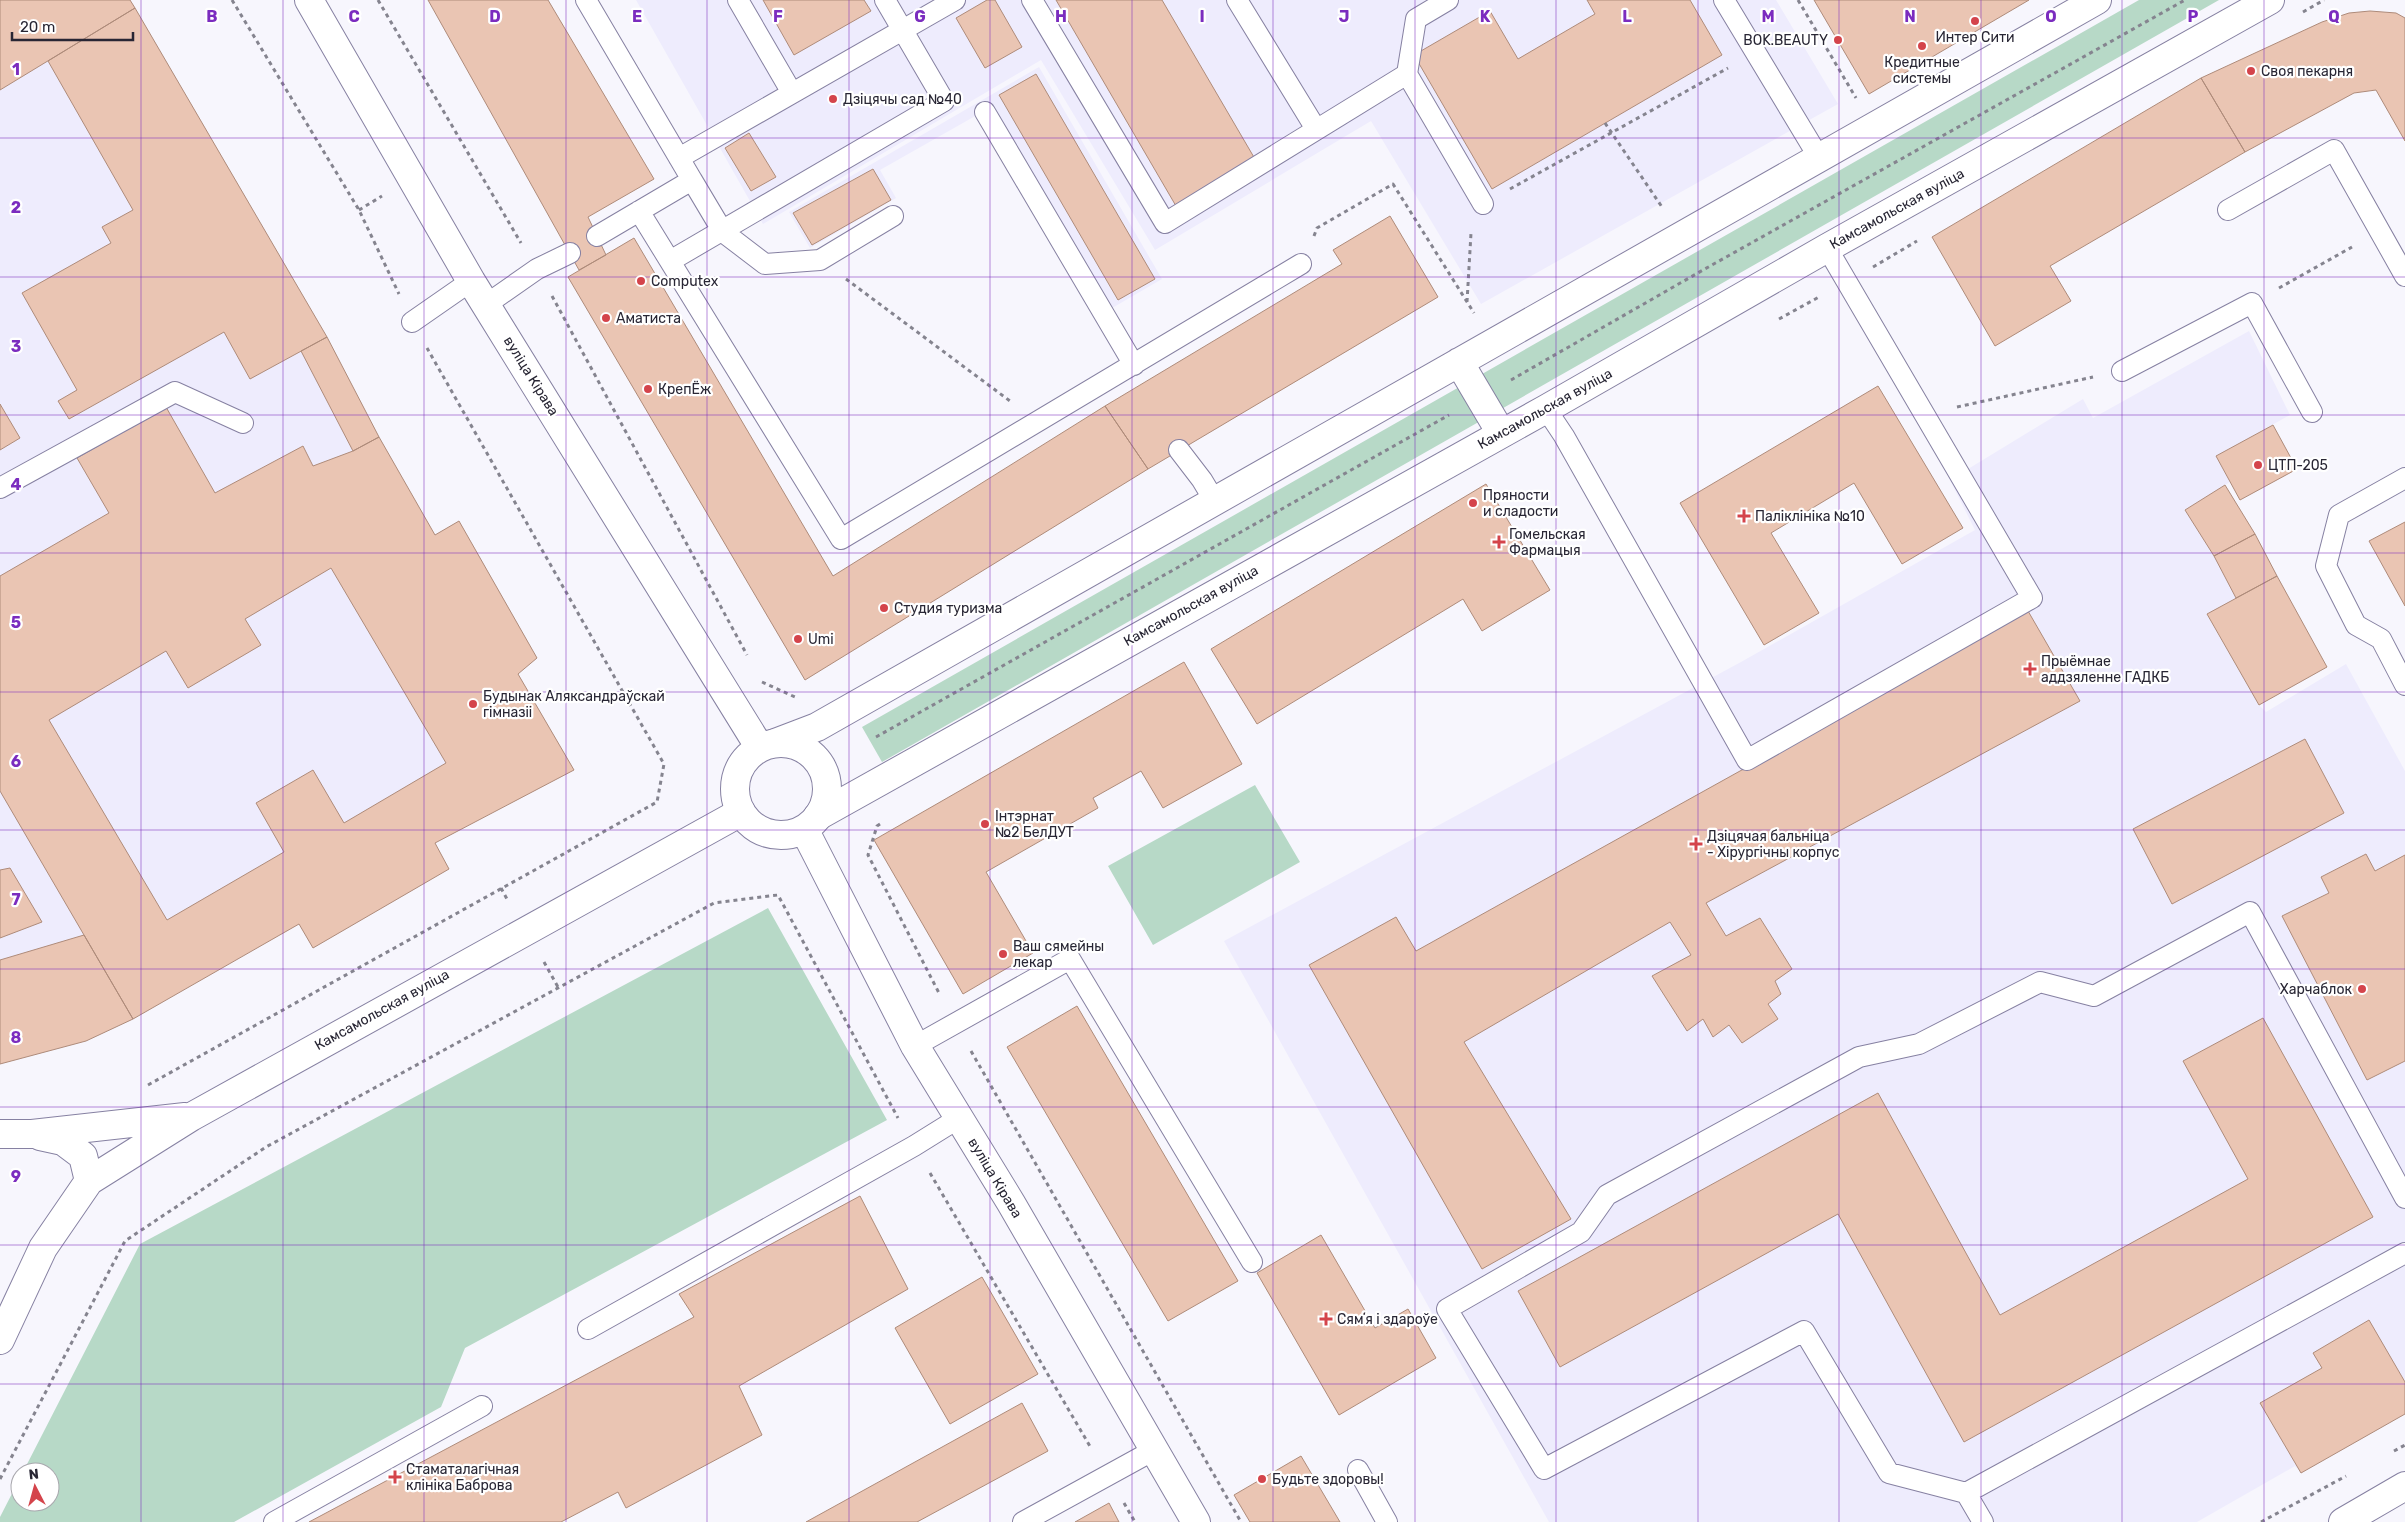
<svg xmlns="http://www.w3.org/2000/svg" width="2405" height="1522" font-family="Rubik,sans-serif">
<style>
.built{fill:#eeecfd}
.green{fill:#b7d9c7}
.building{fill:#eac5b3;stroke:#ae8b7a;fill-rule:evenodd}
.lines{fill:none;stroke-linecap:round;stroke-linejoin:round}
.service-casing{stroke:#8681a2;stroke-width:22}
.tertiary-casing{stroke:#8681a2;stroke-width:30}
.primary-casing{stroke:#8681a2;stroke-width:30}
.path{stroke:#85848f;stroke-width:3;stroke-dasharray:4 4;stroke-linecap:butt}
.service{stroke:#fff;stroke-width:20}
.tertiary{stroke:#fff;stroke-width:28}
.primary{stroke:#fff;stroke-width:28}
.grid{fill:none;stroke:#7b2cbf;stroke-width:1;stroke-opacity:0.55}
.poi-dot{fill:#d4444b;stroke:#fff;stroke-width:2}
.labels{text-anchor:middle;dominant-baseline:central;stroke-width:4.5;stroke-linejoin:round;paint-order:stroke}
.poi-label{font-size:14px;fill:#282634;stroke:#fff;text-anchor:start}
.street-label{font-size:14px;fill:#282634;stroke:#fff}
.grid-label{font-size:16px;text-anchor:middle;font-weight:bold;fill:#7b2cbf;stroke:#fff;stroke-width:4.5;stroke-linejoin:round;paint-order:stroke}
</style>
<rect width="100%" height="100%" fill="#f7f6fd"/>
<!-- built -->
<path class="built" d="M0,0H130L327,337L379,437L435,535L459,521L537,658L518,674L574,770L435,843L449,869L313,948L299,924L133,1019L86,1041L0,1064Z
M636,0H1776L1838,104L1481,304L1371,121L1155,250L1041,60L763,224Z
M1039,67L1162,279L1095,318L977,115L880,170L896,198L810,248L789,212Z
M2249,331L2290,415L2217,456L2230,482L2185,510L2214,555L2255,534L2277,576L2207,615L2259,705L2266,712L2346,664L2405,771V1414L2301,1473L2295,1466L2197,1522H1549L1224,941L1741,662L1975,530L1950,480L2083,399L2093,418Z"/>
<!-- green -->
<path class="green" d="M2139,0H2219L882,762L862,727Z
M1255,785L1300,862L1153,945L1108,866Z
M768,908L887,1120L465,1348L441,1407L234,1522H0V1517L20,1478V1502H50V1472H23L140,1244Z"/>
<!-- building -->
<path class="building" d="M0,0H130L135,8L0,90Z
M428,0H548L654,179L588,217L606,255L579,270Z
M763,0H864L871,11L794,55Z
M987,0H995L1022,47L985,68L956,18Z
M1056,0H1162L1255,159L1176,206Z
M1587,0H1690L1722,55L1492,189L1414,55L1490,11L1518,59L1595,14Z
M1814,0H2029L1869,94Z
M135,8L327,337L250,379L224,332L69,419L58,401L77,390L22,293L111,243L102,227L133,210L48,61Z
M2370,11L2396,13L2405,18V141L2376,90L2354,93L2245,152L2201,78L2322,22L2349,13Z
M1036,74L1155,279L1118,300L999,95Z
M2201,78L2245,152L2050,266L2071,301L1995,346L1932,237Z
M749,133L776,177L751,191L725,148Z
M873,169L891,200L812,245L793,213Z
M1390,216L1438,297L1148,469L1105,406L1342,264L1333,250Z
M634,238L833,576L1105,406L1148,469L805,680L568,277Z
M327,337L379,437L353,451L301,351Z
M1878,386L1963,528L1902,564L1854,483L1771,533L1819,613L1764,645L1680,503Z
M0,404L20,438L0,450Z
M166,407L215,493L303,446L313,466L353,451L379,437L435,535L459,521L537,658L518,674L574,770L435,843L449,869L313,948L299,924L133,1019L0,791V576L109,513L77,458ZM331,568L446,763L344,823L313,770L256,803L284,852L167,920L49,720L166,651L188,688L261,645L245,619Z
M2273,425L2297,469L2240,500L2216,456Z
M1486,484L1550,590L1482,631L1463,599L1257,724L1211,649Z
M2225,485L2255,534L2214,556L2185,510Z
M2405,522V606L2369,541Z
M2255,534L2277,576L2236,598L2214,556Z
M2277,576L2327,667L2259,705L2207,614Z
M2028,611L2080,701L1706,903L1726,936L1760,918L1792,969L1775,981L1781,994L1768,1004L1778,1019L1742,1043L1729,1025L1713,1037L1703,1019L1687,1031L1652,976L1691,955L1670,922L1464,1042L1571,1219L1482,1269L1309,965L1396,917L1416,951Z
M1184,662L1242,764L1163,808L1141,771L1093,798L1098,808L986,872L1033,953L963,994L874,840Z
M2305,739L2344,813L2172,904L2133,829Z
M2366,854L2375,871L2405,855V1061L2367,1080L2282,916L2329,893L2321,877Z
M10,868L42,922L0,938V870Z
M84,935L133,1019L86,1041L0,1064V960Z
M1077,1006L1238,1281L1168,1321L1007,1047Z
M2263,1018L2373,1217L1964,1442L1838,1214L1560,1367L1518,1291L1878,1093L2000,1315L2248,1179L2183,1061Z
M860,1196L908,1289L739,1386L762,1435L626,1508L618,1492L561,1522H309L694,1317L679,1294Z
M1321,1235L1375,1328L1408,1309L1436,1358L1339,1415L1257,1273Z
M982,1277L1038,1374L950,1424L895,1328Z
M2369,1320L2405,1382V1414L2301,1473L2260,1403L2322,1368L2313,1353Z
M1022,1403L1048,1451L917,1522H806Z
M1301,1456L1340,1522H1250L1234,1495Z
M1109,1503L1119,1522H1075Z"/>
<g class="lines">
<defs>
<path id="service" d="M586,0L692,180L597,236
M738,0L792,93
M1032,0L1165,223L1407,74L1416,19L1448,0
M1237,0L1316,129
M1724,0L1818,156
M1407,74L1483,204
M985,112L1134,365
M679,158L955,0
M692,180L723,232L765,264L820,260L893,216
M2228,210L2334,150L2405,276
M639,211L841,539L1301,264
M670,261L944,101L885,0
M487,304L537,269L570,253
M412,322L471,281
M2122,371L2252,303L2312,412
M1546,409L1564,436L1747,760L2032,598L1827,248
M1179,450L1202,480L1214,500
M2405,478L2339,515L2326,566L2356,625L2381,639L2405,685
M0,488L175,392L243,423
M915,1046L1070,959L1252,1262
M2405,1198L2250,912L2094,996L2040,982L1919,1044L1859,1057L1607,1195L1581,1232L1447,1309L1544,1469L1804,1331L1889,1473L1966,1493L2405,1253
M588,1329L914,1146L959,1118
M1358,1470L1387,1522
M1966,1493L1983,1522
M274,1522L482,1406
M1023,1522L1154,1450"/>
<path id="tertiary" d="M1459,362L1501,433
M775,743L817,727L2097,0
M818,816L1546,409L1827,248L2270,0
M0,1134H32L185,1117
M40,1136L63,1141L83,1156L89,1181
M0,1340L43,1248L89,1181L191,1117L741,812
M2343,1522L2405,1486"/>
<path id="primary" d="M309,0L471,281L760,748
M735 789a46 46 0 1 1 92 0a46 46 0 1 1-92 0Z
M804,829L915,1046L1011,1203L1196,1522"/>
</defs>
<!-- service casing -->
<use href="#service" class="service-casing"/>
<!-- tertiary casing -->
<use href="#tertiary" class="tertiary-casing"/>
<!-- primary casing -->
<use href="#primary" class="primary-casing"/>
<!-- path -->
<path class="path" d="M232,0L359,210L399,294
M378,0L521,243
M1798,0L1856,98
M2303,12L2324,0
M1605,123L1662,207
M1510,189L1728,68
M359,210L382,196
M1314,236L1317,228L1393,184L1474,313
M1873,267L1917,241
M846,279L1010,401
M2279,288L2352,247
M552,296L747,655
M1467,302L1471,233
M1779,319L1819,297
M1511,380L1703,270L2185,0
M1957,407L2093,377
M762,682L795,697
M876,737L1449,415
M880,824L877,826L868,855L940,995
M501,888L508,901
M544,962L558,987
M971,1051L1241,1522
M148,1085L657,802L664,764L427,348
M930,1173L1091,1448
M2394,1451L2405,1445
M0,1479L125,1241L266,1147L714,903L778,895L898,1118
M1124,1503L1135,1522
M2261,1522L2346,1476"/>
<!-- service -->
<use href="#service" class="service"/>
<!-- tertiary -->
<use href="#tertiary" class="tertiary"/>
<!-- primary -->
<use href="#primary" class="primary"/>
</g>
<!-- grid -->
<path class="grid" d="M141,0V1522M283,0V1522M424,0V1522M566,0V1522M707,0V1522M849,0V1522M990,0V1522M1132,0V1522M1273,0V1522M1415,0V1522M1556,0V1522M1698,0V1522M1839,0V1522M1981,0V1522M2122,0V1522M2264,0V1522M0,138H2405M0,277H2405M0,415H2405M0,553H2405M0,692H2405M0,830H2405M0,969H2405M0,1107H2405M0,1245H2405M0,1384H2405"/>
<!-- markers -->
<g class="poi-dot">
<circle cx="1975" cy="21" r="5"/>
<circle cx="1838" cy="40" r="5"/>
<circle cx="1922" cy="46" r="5"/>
<circle cx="2251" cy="71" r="5"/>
<circle cx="833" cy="99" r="5"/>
<circle cx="641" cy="281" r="5"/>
<circle cx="606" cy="318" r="5"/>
<circle cx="648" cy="389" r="5"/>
<circle cx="2258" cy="465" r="5"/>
<circle cx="1473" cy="503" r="5"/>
<path d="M1741.5 508.5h5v5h5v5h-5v5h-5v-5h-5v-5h5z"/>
<path d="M1496.5 534.5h5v5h5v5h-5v5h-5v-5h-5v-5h5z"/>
<circle cx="884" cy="608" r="5"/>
<circle cx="798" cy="639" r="5"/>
<path d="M2027.5 661.5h5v5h5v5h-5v5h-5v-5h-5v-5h5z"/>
<circle cx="473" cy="704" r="5"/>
<circle cx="985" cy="824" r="5"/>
<path d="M1693.5 836.5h5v5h5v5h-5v5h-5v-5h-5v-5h5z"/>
<circle cx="1003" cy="954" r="5"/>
<circle cx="2362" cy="989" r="5"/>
<path d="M1323.5 1311.5h5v5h5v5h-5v5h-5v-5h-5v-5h5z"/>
<path d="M392.5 1469.5h5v5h5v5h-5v5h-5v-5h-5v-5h5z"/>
<circle cx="1262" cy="1479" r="5"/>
</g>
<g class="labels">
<!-- poi labels -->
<g class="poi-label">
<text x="1975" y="37" text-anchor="middle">Интер Сити</text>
<text x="1828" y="40" text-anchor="end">BOK.BEAUTY</text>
<text x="1922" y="62" text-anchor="middle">Кредитные<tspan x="1922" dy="16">системы</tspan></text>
<text x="2261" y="71">Своя пекарня</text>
<text x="843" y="99">Дзіцячы сад №40</text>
<text x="651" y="281">Computex</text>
<text x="616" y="318">Аматиста</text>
<text x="658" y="389">КрепЁж</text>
<text x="2268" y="465">ЦТП-205</text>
<text x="1483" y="495">Пряности<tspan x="1483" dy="16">и сладости</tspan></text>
<text x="1755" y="516">Паліклініка №10</text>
<text x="1509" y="534">Гомельская<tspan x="1509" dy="16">Фармацыя</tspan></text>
<text x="894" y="608">Студия туризма</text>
<text x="808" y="639">Umi</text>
<text x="2041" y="661">Прыёмнае<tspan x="2041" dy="16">аддзяленне ГАДКБ</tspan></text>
<text x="483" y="696">Будынак Аляксандраўскай<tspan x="483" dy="16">гімназіі</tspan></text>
<text x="995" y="816">Інтэрнат<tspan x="995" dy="16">№2 БелДУТ</tspan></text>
<text x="1707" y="836">Дзіцячая бальніца<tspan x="1707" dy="16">- Хірургічны корпус</tspan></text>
<text x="1013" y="946">Ваш сямейны<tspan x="1013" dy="16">лекар</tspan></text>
<text x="2352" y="989" text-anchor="end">Харчаблок</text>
<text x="1337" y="1319">Сямʼя і здароўе</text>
<text x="406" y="1469">Стаматалагічная<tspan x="406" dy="16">клініка Баброва</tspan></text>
<text x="1272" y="1479">Будьте здоровы!</text>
</g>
<!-- street labels -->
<g class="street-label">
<text transform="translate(1897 209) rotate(-29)">Камсамольская вуліца</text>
<text transform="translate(531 376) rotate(58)">вуліца Кірава</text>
<text transform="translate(1545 409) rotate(-29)">Камсамольская вуліца</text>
<text transform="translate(1191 606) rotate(-29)">Камсамольская вуліца</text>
<text transform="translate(382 1010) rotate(-29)">Камсамольская вуліца</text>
<text transform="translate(995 1178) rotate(59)">вуліца Кірава</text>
</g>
</g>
<g class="grid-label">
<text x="212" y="22">B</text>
<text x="354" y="22">C</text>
<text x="495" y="22">D</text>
<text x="637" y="22">E</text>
<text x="778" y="22">F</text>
<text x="920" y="22">G</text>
<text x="1061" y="22">H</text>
<text x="1202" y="22">I</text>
<text x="1344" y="22">J</text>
<text x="1485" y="22">K</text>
<text x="1627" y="22">L</text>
<text x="1768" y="22">M</text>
<text x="1910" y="22">N</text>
<text x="2051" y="22">O</text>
<text x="2193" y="22">P</text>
<text x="2334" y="22">Q</text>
<text x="16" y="75">1</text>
<text x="16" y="213">2</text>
<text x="16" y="352">3</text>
<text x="16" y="490">4</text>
<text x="16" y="628">5</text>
<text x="16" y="767">6</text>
<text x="16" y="905">7</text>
<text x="16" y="1043">8</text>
<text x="16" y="1182">9</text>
</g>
<!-- north arrow -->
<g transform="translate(35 1487) rotate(354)"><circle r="24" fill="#ffffff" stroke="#a9a8ae"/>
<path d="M0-4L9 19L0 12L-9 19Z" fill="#d4444b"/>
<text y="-8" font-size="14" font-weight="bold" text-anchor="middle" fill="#282634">N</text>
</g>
<!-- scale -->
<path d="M12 32v8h121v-8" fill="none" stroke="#282634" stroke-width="2.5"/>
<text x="20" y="32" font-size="15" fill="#282634" stroke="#ffffff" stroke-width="4" paint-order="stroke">20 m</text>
</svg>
